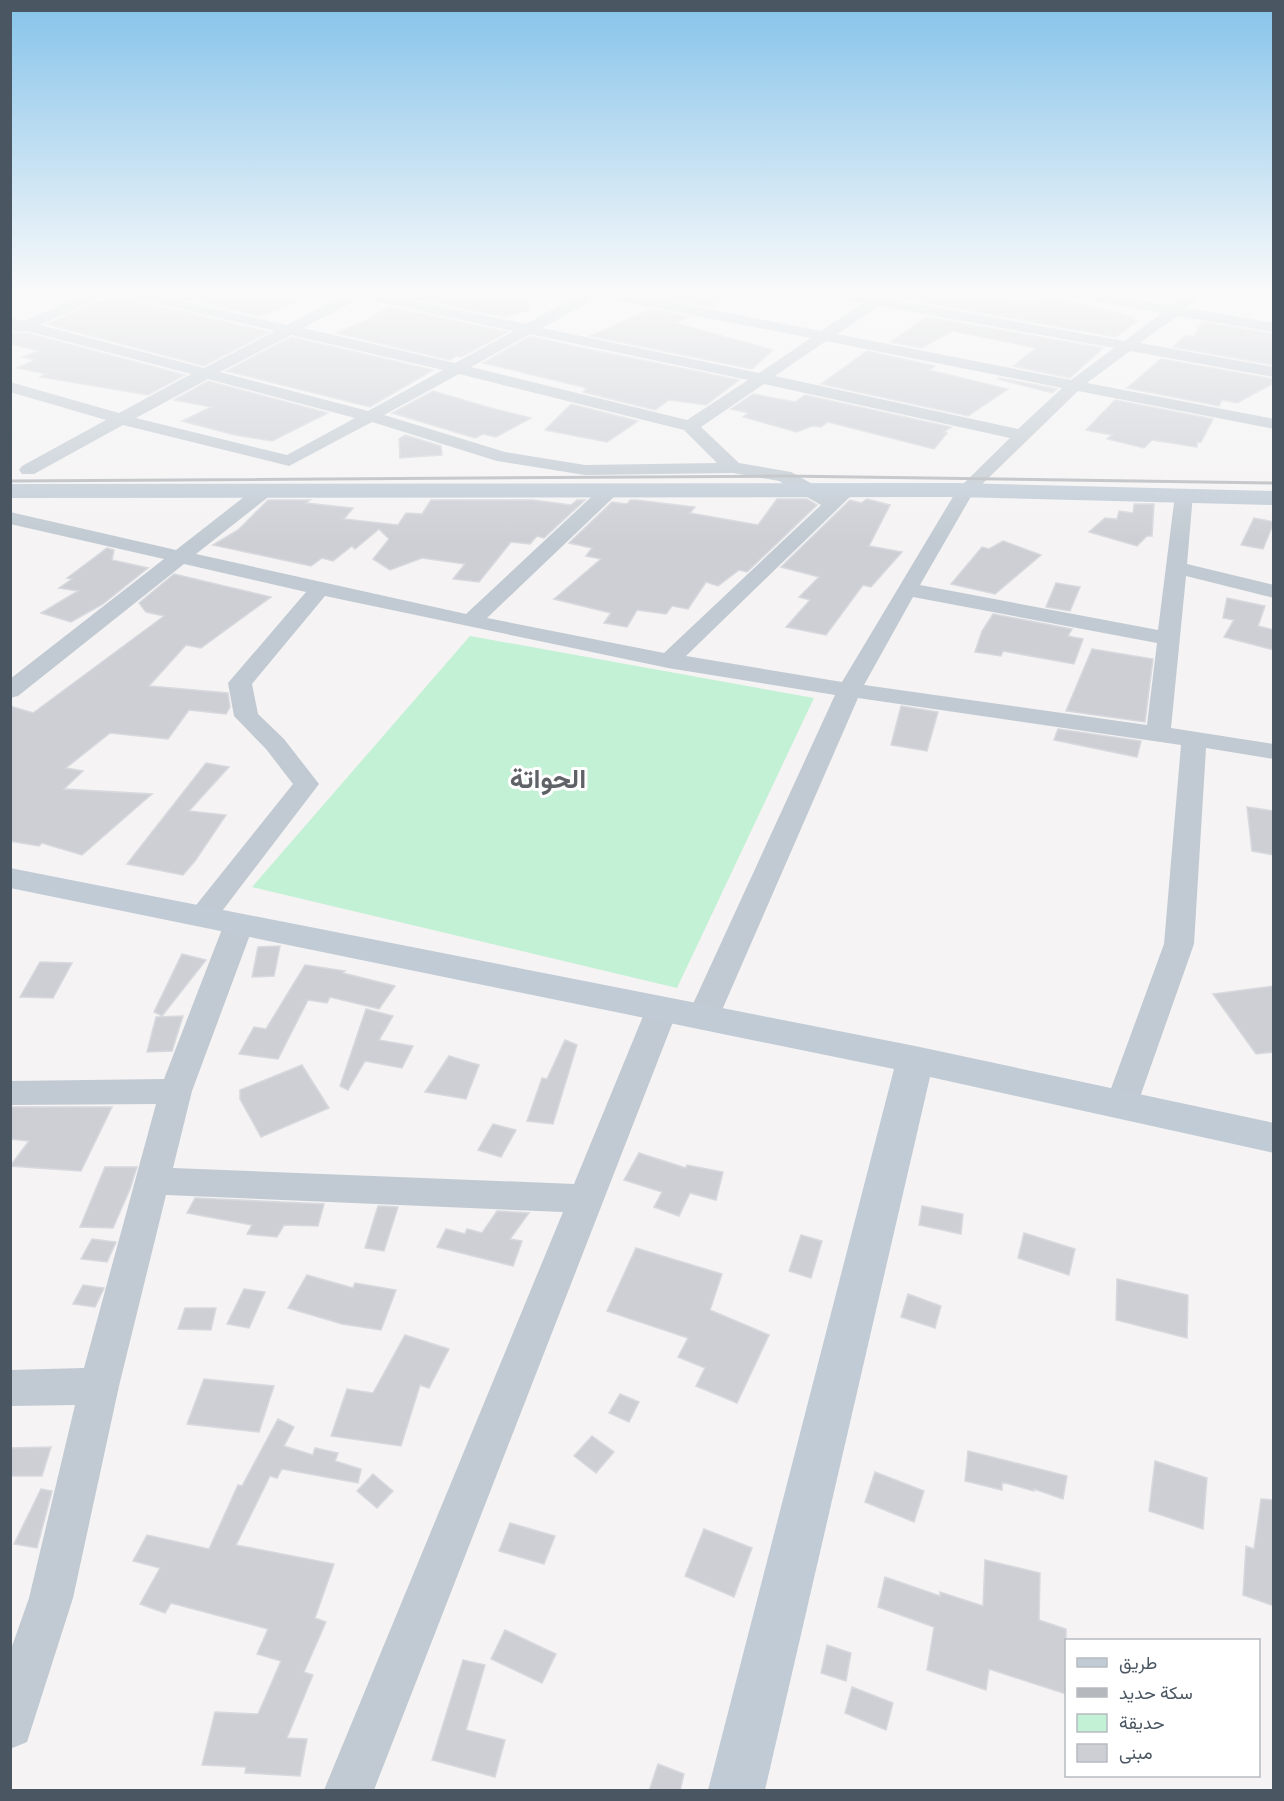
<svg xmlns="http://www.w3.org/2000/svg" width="1284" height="1801" font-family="'Archivo Narrow',Vazirmatn,sans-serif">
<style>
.green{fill:#c3f1d5}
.building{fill:#cdcfd5;stroke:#d7d9de;stroke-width:1.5}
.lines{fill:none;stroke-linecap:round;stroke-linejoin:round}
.street{fill:#c1cad2;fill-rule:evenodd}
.secondary{fill:#c1cbd6;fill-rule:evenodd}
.rail{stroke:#b5b8bd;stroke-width:3}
.labels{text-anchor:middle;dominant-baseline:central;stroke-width:6;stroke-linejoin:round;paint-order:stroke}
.town-label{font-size:27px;font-weight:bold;fill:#5f6368;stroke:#fff}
</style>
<rect width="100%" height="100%" fill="#f5f3f3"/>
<!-- green -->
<path class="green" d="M470,636L814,698L677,988L252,887Z"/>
<!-- building -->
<path class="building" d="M146,290H272L314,297L259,316Z
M412,290H526L529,311L505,317L399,296Z
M663,290H747L709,307L662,298Z
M915,290H944L1033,304L1045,296L1134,317L1130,319L1137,321L1116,337L899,298Z
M119,297L132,300L269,332L204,366L47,324L92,304Z
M390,307L508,332L461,357L456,356L450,360L336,333L374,317L372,316Z
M651,309L689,317L675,323L773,350L752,369L590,336Z
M926,317L1103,348L1070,378L1013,366L1036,348L952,331L922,348L891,342Z
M1202,322L1274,334V365L1173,347L1186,335L1194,337Z
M10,328L14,334L27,333L185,375L148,395L40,377L46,374L17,368L35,360L23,357L39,351L10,344Z
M530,336L568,345L739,380L706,405L669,400L655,410L583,392L587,388L483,363Z
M291,337L433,370L370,407L226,371Z
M867,351L935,366L929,370L1008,389L968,416L821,384Z
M1161,359L1274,379V383L1237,403L1222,400L1219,406L1127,388Z
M1000,378L1057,389L1052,393L998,379Z
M208,381L328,413L272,441L235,435L182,421L211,407L174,400Z
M433,391L487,407L531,418L496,437L483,434L475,438L392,413Z
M753,394L795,402L805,395L951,427L944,432L947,433L934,449L828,422L821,427L812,426L797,432L743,417L748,413L731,409Z
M1115,400L1213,419L1201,442H1197V447L1152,440L1144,448L1107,439L1112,435L1086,430Z
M571,404L638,421L607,442L545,430Z
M405,435L441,446L442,455L400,458L399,439Z
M777,499H807L817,505L747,572L739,570L718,586L706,582L688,609L672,606L666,614L637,610L627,627L604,623L611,613L554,599L601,559L586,556L592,548L569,543L612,502L627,504L630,500H636L695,507L690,513L758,525Z
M867,499L890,505L869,546L902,552L871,587L863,585L826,635L786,627L810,600L799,597L819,577L781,567L850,500L861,503Z
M268,500H310L306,503L353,508L344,519L398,525L406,513L422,514L431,500H533L571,505L577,500H585L544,538L537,536L530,544L511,542L479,582L453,579L465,564L422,558L390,570L373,559L389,539L379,529L355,549L352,546L333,561L322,558L311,566L213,545L238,530Z
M1134,504H1154L1152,536H1147L1137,546L1089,532L1105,518L1117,519L1119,511L1133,513Z
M1254,518L1274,522L1263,549L1241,545Z
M1003,541L1041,555L995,594L951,584L982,547L989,549Z
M107,548L114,550L112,560L148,568L103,604L71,622L41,613L78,591L59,588L72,579L67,578Z
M174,574L271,597L201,648L186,645L149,686L228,693L230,707L226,714L189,710L168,739L110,733L66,768L83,771L64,789L152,794L82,855L42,843L39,846L10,841V706L33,713L164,616L146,612L139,603Z
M1056,583L1080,587L1070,611L1046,607Z
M1227,598L1265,606L1258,626L1274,630V650L1224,637L1234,620L1223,618Z
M993,614L1072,629L1068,636L1083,639L1074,664L1003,651L1001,656L975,652L982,631Z
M1092,649L1153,659L1145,722L1066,711Z
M901,706L938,712L927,751L891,745Z
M1058,729L1141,741L1137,757L1054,740Z
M206,763L229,767L189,811L226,815L195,861L183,875L127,864Z
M1247,807L1274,811V855L1252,851Z
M280,946L274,976L252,977L258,947Z
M182,954L206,960L162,1016L154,1012Z
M40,962L72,963L53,998L20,997Z
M305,965L345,971L343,973L395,986L379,1009L330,997L327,1003L308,1000L278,1059L239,1054L254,1027L266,1029Z
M1274,986V1052L1256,1054L1213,994Z
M366,1009L393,1016L379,1040L413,1046L402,1068L365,1061L348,1090L340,1086Z
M183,1016L172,1051L147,1052L156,1017Z
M565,1040L577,1045L553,1124L527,1121L542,1078L547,1079Z
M449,1056L479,1065L466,1099L425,1092Z
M302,1065L329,1108L261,1137L240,1099V1090Z
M10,1107H112L81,1171L10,1166L29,1141L10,1139Z
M493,1124L516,1130L501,1157L478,1150Z
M639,1153L686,1168L687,1165L723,1172L716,1200L690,1193L679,1216L654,1207L662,1192L624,1180Z
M105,1167H137L130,1189L113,1228L80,1227Z
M195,1198L324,1204L318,1226L284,1225L277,1237L247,1234L252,1225L187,1213Z
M378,1206L398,1207L384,1251L365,1248Z
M922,1206L963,1214L961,1234L919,1225Z
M497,1211L529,1213L510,1239L522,1241L513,1266L437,1247L446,1229L465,1234L467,1229L482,1233Z
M1024,1233L1075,1249L1069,1275L1018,1258Z
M801,1235L822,1241L811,1278L789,1271Z
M92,1239L116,1242L107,1262L81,1259Z
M636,1248L722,1274L710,1310L769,1335L737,1403L696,1386L705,1368L678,1357L688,1338L607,1311Z
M307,1275L353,1288L355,1283L396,1290L381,1330L342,1324L288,1308Z
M1117,1279L1188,1295L1187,1338L1116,1320Z
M83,1285L104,1288L95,1307L73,1304Z
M244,1289L265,1292L249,1328L227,1324Z
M908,1294L941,1306L935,1328L901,1317Z
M185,1308H216L211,1330L178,1329Z
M405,1335L449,1349L429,1388L420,1385L401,1446L331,1436L347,1389L373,1393Z
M204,1379L274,1386L259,1432L187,1424Z
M620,1394L639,1402L629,1422L609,1413Z
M278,1419L294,1427L284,1446L313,1455L315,1448L338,1453L335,1461L361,1469L358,1483L282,1469L277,1478L270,1476L236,1545L334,1564L315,1618L326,1622L304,1672L313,1675L287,1738L307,1739L300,1776L245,1773L246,1767L202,1765L215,1712L258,1714L281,1661L257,1654L268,1629L171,1603L165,1613L140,1604L160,1568L133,1561L147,1535L209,1549L238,1485L242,1486Z
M592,1436L614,1452L596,1473L574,1456Z
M51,1447L42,1476H10V1448Z
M968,1451L1067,1476L1063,1499L1034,1489V1491L1002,1482V1490L965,1481Z
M1155,1461L1207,1478L1203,1529L1149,1511Z
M875,1472L924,1491L914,1522L865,1502Z
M373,1474L393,1491L377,1508L357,1491Z
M41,1489L52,1491L37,1548L14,1544Z
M1261,1499L1274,1500V1606L1243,1595L1246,1546L1254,1549Z
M510,1523L555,1536L544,1564L499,1551Z
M704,1529L752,1548L734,1597L685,1576Z
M985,1560L1040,1573L1039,1620L1066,1629V1694L989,1669L986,1690L927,1670L934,1627L878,1607L885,1577L940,1596V1592L983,1606Z
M505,1630L556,1654L542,1683L491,1659Z
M827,1645L851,1653L846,1681L821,1673Z
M463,1660L485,1665L466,1730L505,1740L495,1777L432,1760Z
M852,1687L893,1703L886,1730L845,1713Z
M658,1764L684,1774L680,1791H649Z"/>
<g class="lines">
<!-- street -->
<path class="street" d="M96,290H134L287,325L344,295L333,290H372L371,292L526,324L582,293L579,290H608L821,331L863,303L813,294L806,290H837L874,296L884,292L891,296L889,299L1124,341L1162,313L1054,294L1047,290H1078L1171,306L1193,290H1209L1186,308L1274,323V332L1177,316L1140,343L1274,367V377L1130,351L1087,383L1274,419V429L1078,391L973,493L920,585L1158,630L1175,495L1184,489L1193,495L1187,564L1274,585V598L1186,576L1171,728L1274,744V759L1206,748L1194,944L1134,1114L1122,1118L1110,1114L1105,1105L1164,944L1181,745L858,698L719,1017L714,1025L703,1028L692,1025L687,1017L835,695L668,668L325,596L252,684L258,714L284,739L319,784L213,923L203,925L193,923L189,916L193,909L293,784L266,749L234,716L228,683L306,592L184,564L18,696L10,698V679L164,559L10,524V512L176,550L258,486L265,484L274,490L272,494L196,554L466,614L603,486H617L619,490L617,494L487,618L664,653L821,505L779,481L733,473L585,475L497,461L372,422L289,466L123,425L34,474H22L19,470L22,466L106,420L10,392V382L119,413L191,374L27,331L14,332L10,318L24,321ZM112,293L116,294L275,331L204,368L40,325ZM598,297L811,338L759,373L542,328ZM360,298L514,331L455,363L303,328ZM879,306L1114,348L1071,380L837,334ZM530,334L748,380L687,420L471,367ZM291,335L443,370L368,411L220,372ZM826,341L1062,388L1018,429L775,376ZM459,374L684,430L717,463L585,465L505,452L384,415ZM208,379L355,418L287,455L136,418ZM764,384L1010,438L957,490L842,682L686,656L856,491L847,485L840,487L832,495L791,472L739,463L701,427ZM913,597L1157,643L1147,725L864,685Z
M239,914L249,917L254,924L192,1091L173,1168L574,1184L646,1009L651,1001L662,998L673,1001L678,1009L374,1790H324L563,1212L166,1195L119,1386L73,1598L27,1742L10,1749V1652L29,1598L75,1405L10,1406V1370L84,1368L156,1104L10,1105V1081L164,1079L224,924L229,917Z"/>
<!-- secondary -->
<path class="secondary" d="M956,483L1274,491V505L956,497L10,498V484Z
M10,868L915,1046L1274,1123V1153L930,1077L765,1790H708L894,1069L10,888Z"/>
<!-- rail -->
<path class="rail" d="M10,481L784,476L1274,483"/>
</g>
<!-- sky -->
<linearGradient id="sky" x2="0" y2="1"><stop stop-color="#85c3ea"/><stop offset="0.54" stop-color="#fafafa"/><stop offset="1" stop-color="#fafafa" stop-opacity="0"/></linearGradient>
<rect width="1284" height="542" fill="url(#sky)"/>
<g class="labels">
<!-- town labels -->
<g class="town-label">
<text x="548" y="778">الحواتة</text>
</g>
</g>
<!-- border -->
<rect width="1284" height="1801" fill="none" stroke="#4a5661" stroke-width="24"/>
<!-- legend -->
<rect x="1065" y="1639" width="195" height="138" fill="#ffffff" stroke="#b7bbc0" stroke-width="1.5"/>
<rect x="1077" y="1658" width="30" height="9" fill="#c1cbd6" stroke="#b7bbc0" stroke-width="1.5"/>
<text x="1119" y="1669" font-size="18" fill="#4a5661">طريق</text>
<rect x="1077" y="1688" width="30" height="9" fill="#b5b8bd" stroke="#b7bbc0" stroke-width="1.5"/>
<text x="1119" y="1699" font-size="18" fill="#4a5661">سكة حديد</text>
<rect x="1077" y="1714" width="30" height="18" fill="#c3f1d5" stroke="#b7bbc0" stroke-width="1.5"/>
<text x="1119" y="1729" font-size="18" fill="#4a5661">حديقة</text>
<rect x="1077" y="1744" width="30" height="18" fill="#cdcfd5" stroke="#b7bbc0" stroke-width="1.5"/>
<text x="1119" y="1759" font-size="18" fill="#4a5661">مبنى</text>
</svg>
